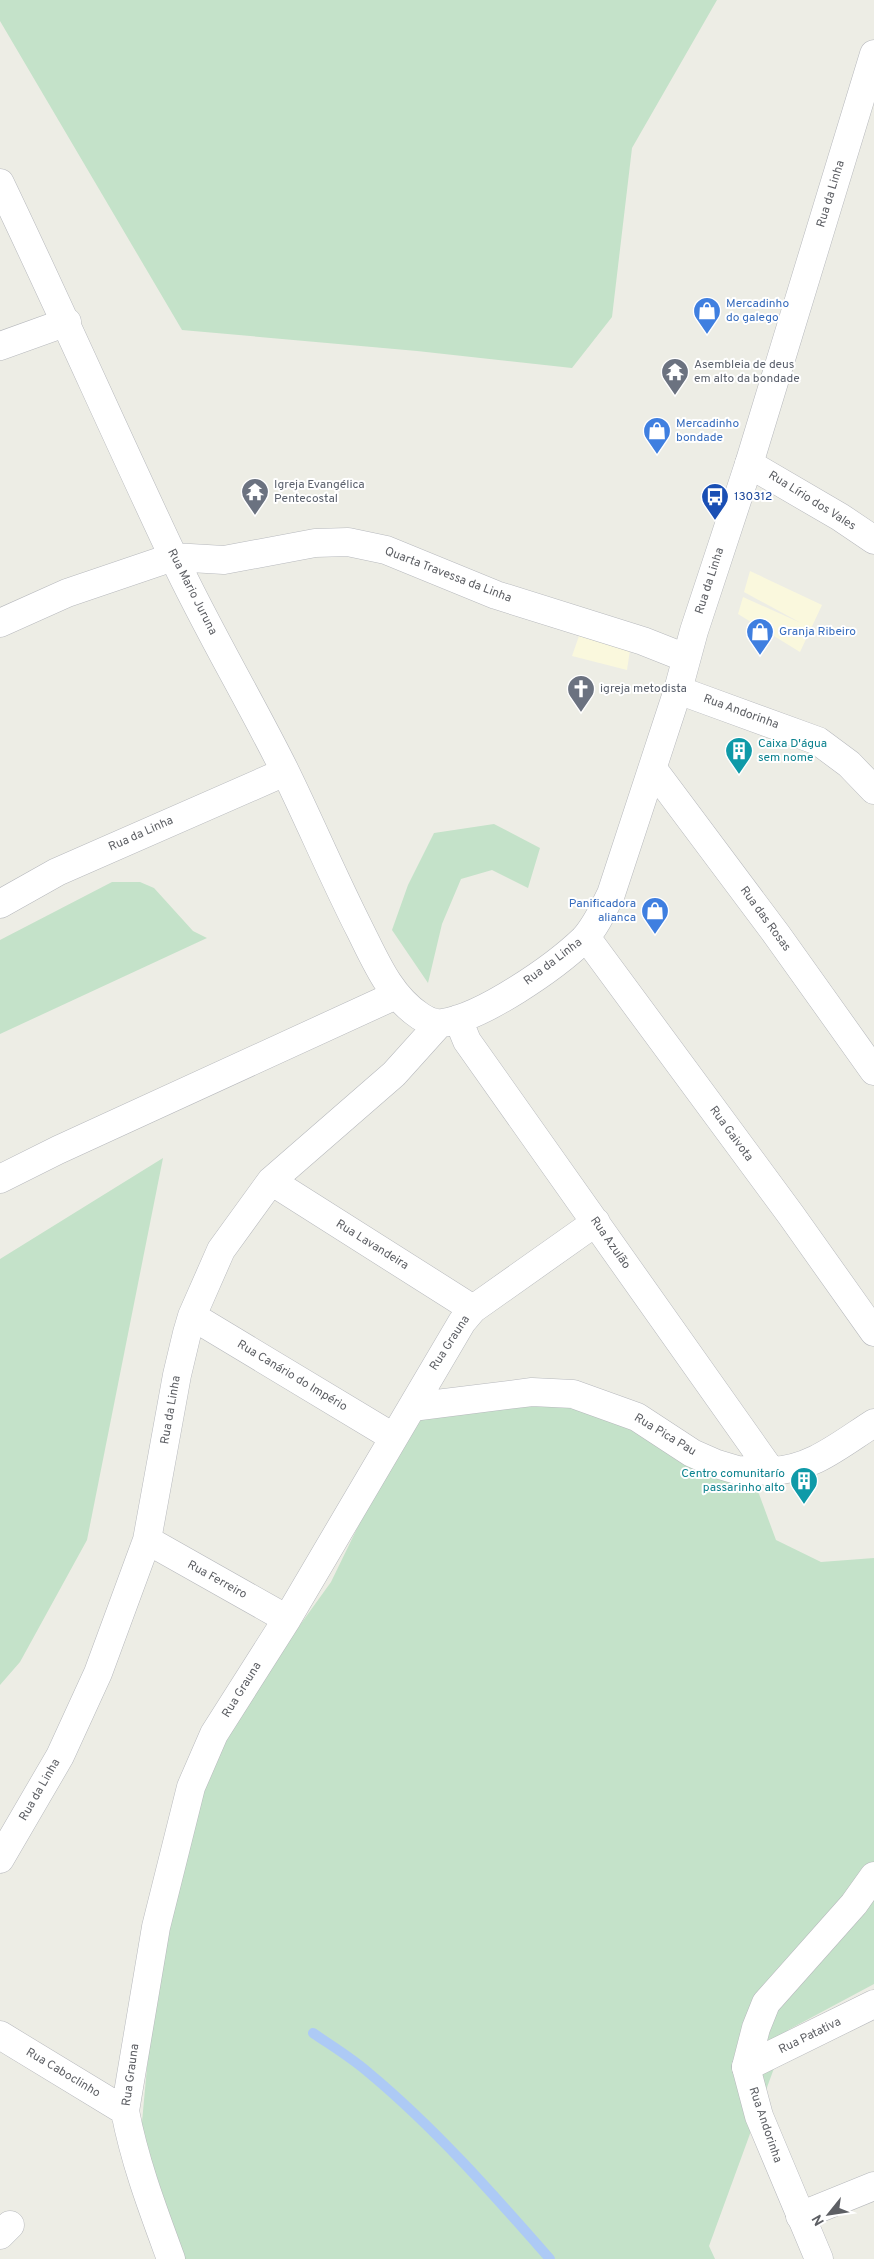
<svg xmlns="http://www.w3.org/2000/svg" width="874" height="2259" font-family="Overpass,sans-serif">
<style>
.commercial{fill:#faf8dd}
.green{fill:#c4e2c9}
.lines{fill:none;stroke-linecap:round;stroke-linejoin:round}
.stream{stroke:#adcaf5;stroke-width:10}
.minor-casing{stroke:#b7b9bd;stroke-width:29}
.tertiary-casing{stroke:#b7b9bd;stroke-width:29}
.minor{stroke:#fff;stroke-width:28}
.tertiary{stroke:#fff;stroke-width:28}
.labels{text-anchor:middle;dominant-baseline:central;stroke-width:4;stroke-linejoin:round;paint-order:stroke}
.street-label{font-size:12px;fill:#5d5f64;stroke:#fff}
.shop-label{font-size:12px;fill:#366cbe;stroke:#fff;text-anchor:start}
.worship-label{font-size:12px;fill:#5b616d;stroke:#fff;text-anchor:start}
.transit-label{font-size:12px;fill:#164399;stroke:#fff;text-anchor:start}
.culture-label{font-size:12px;fill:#0d838f;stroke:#fff;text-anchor:start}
</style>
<rect width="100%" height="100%" fill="#edede5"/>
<!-- commercial -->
<path class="commercial" d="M750,571L822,605L800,652L738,614L743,597L801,623L744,592Z
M579,636L630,650L627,670L572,656Z"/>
<!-- green -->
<path class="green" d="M0,0H717L632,148L612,317L572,368L417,351L182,330L0,21Z
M494,824L540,848L528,888L492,870L461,879L442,924L428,983L392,930L408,885L434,833Z
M112,882H140L154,888L193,931L207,938L0,1034V940Z
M163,1158L87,1540L20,1662L0,1685V1259Z
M420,1399L567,1400L637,1431L689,1467L743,1468L759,1494L776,1540L821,1562L874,1558V1984L788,2030L709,2246L715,2259H174L141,2133L153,2002L207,1754L331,1582Z"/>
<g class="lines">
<!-- stream -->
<path class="stream" d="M313,2033C332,2046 352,2058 369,2073C435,2128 493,2194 550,2259"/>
<defs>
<path id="minor" d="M0,183C59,306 114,431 172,554C206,627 248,697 284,769C310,822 333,877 360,930C376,962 390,996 420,1016C426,1020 435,1024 442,1023C482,1018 555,967 584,939C596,926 603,910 611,894L678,690
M0,346L67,322
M749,464L840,517L874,540
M0,623L67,593L173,557L224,560L315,543L348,542L386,550L496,595L643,641L686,658
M653,769L777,935L874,1071
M0,904L57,872L285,772
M586,937L791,1215L874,1332
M458,1019L467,1041L771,1471C811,1470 841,1444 874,1423
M0,1179L58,1150L396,995
M271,1181L473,1309
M192,1316L393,1437
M412,1407L532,1392L573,1394L637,1417L692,1453L717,1464L737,1470L771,1471
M147,1540L287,1619
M0,1859L60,1756L98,1673L147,1540L177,1375L187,1333L192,1316L221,1250L271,1181L394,1074L439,1024
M0,2035L125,2111
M746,2067L874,2004
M800,2216L874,2186
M0,2235L10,2225
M171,2259C153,2210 135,2163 125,2111L156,1927L191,1787L214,1734L287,1619L462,1322L473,1309L596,1222"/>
<path id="tertiary" d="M874,54L749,464L694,631L678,690L818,741L849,764L874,790
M819,2259L759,2116L746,2067L756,2028L766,2003L854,1904L874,1876"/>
</defs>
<!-- minor casing -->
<use href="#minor" class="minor-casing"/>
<!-- tertiary casing -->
<use href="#tertiary" class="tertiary-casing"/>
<!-- minor -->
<use href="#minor" class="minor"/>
<!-- tertiary -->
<use href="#tertiary" class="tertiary"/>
</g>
<!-- icons -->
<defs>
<symbol id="shop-pin" viewBox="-11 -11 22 30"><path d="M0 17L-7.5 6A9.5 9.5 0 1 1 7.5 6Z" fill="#3f7fe0" stroke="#fff"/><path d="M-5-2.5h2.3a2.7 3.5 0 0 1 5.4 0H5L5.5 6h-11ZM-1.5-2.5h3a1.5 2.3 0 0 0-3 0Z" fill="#fff"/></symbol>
<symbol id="temple-pin" viewBox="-11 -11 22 30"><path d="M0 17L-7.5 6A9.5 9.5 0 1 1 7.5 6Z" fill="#6b7280" stroke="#fff"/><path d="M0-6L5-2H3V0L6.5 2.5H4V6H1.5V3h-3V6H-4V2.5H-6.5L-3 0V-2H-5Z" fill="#fff"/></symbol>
<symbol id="bus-pin" viewBox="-11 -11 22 30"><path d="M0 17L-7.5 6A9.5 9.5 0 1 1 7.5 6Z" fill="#1a4fb4" stroke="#fff"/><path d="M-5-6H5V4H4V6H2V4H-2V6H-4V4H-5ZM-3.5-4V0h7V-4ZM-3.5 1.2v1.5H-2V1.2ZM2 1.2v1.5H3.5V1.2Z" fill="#fff"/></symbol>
<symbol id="church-pin" viewBox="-11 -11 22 30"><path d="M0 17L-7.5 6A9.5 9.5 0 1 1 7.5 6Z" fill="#6b7280" stroke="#fff"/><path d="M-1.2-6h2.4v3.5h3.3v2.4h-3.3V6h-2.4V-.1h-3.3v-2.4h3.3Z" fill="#fff"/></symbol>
<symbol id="building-pin" viewBox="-11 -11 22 30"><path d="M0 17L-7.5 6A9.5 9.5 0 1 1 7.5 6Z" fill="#0f9aa8" stroke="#fff"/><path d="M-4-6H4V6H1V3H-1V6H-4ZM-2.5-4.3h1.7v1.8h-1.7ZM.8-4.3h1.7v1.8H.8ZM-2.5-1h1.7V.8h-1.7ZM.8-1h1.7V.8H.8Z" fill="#fff"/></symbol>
</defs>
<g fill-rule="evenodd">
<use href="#shop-pin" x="691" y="295" width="32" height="43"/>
<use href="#temple-pin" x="659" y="356" width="32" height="43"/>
<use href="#shop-pin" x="641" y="415" width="32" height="43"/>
<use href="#temple-pin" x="239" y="476" width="32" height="43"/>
<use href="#bus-pin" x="699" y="481" width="32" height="43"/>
<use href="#shop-pin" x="744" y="616" width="32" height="43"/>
<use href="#church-pin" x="565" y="673" width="32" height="43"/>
<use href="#building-pin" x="723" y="735" width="32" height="43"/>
<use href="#shop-pin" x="639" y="895" width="32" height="43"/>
<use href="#building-pin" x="788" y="1465" width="32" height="43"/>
</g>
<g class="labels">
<!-- street labels -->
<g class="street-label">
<text transform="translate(831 194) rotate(-73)">Rua da Linha</text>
<text transform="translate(812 501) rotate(32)">Rua Lírio dos Vales</text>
<text transform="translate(448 575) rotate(21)">Quarta Travessa da Linha</text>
<text transform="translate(710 581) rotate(-72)">Rua da Linha</text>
<text transform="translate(192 592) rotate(63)">Rua Mario Juruna</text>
<text transform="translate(741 712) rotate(20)">Rua Andorinha</text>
<text transform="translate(141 834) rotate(-24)">Rua da Linha</text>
<text transform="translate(765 919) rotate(54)">Rua das Rosas</text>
<text transform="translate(553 962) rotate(-37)">Rua da Linha</text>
<text transform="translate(731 1134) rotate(54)">Rua Gaivota</text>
<text transform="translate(610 1243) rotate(55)">Rua Azulão</text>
<text transform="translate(372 1245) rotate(32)">Rua Lavandeira</text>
<text transform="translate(450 1343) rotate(-57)">Rua Grauna</text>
<text transform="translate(292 1376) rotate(31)">Rua Canário do Império</text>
<text transform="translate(171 1410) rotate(-80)">Rua da Linha</text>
<text transform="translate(665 1435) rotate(31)">Rua Pica Pau</text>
<text transform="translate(217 1580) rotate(29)">Rua Ferreiro</text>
<text transform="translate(242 1690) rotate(-58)">Rua Grauna</text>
<text transform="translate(40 1790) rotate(-60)">Rua da Linha</text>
<text transform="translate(810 2036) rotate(-26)">Rua Patativa</text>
<text transform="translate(63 2073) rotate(31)">Rua Caboclinho</text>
<text transform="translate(131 2075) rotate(-82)">Rua Grauna</text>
<text transform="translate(765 2125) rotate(71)">Rua Andorinha</text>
</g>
<!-- shop labels -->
<g class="shop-label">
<text x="726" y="304">Mercadinho<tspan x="726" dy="14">do galego</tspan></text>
<text x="676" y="424">Mercadinho<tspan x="676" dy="14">bondade</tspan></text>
<text x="779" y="632">Granja Ribeiro</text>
<text x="636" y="904" text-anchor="end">Panificadora<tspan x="636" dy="14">alianca</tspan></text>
</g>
<!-- worship labels -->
<g class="worship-label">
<text x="694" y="365">Asembleia de deus<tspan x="694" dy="14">em alto da bondade</tspan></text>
<text x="274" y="485">Igreja Evangélica<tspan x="274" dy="14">Pentecostal</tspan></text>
<text x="600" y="689">igreja metodista</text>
</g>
<!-- transit labels -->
<g class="transit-label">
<text x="734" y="497">130312</text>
</g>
<!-- culture labels -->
<g class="culture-label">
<text x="758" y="744">Caixa D'água<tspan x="758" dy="14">sem nome</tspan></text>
<text x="785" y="1474" text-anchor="end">Centro comunitarío<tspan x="785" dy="14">passarinho alto</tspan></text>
</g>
</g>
<!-- north arrow -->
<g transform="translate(829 2214) rotate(240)" stroke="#ffffff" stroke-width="4" paint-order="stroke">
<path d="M0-4L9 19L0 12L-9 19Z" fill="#5d5f64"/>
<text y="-8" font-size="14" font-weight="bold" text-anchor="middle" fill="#5d5f64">N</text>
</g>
</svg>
